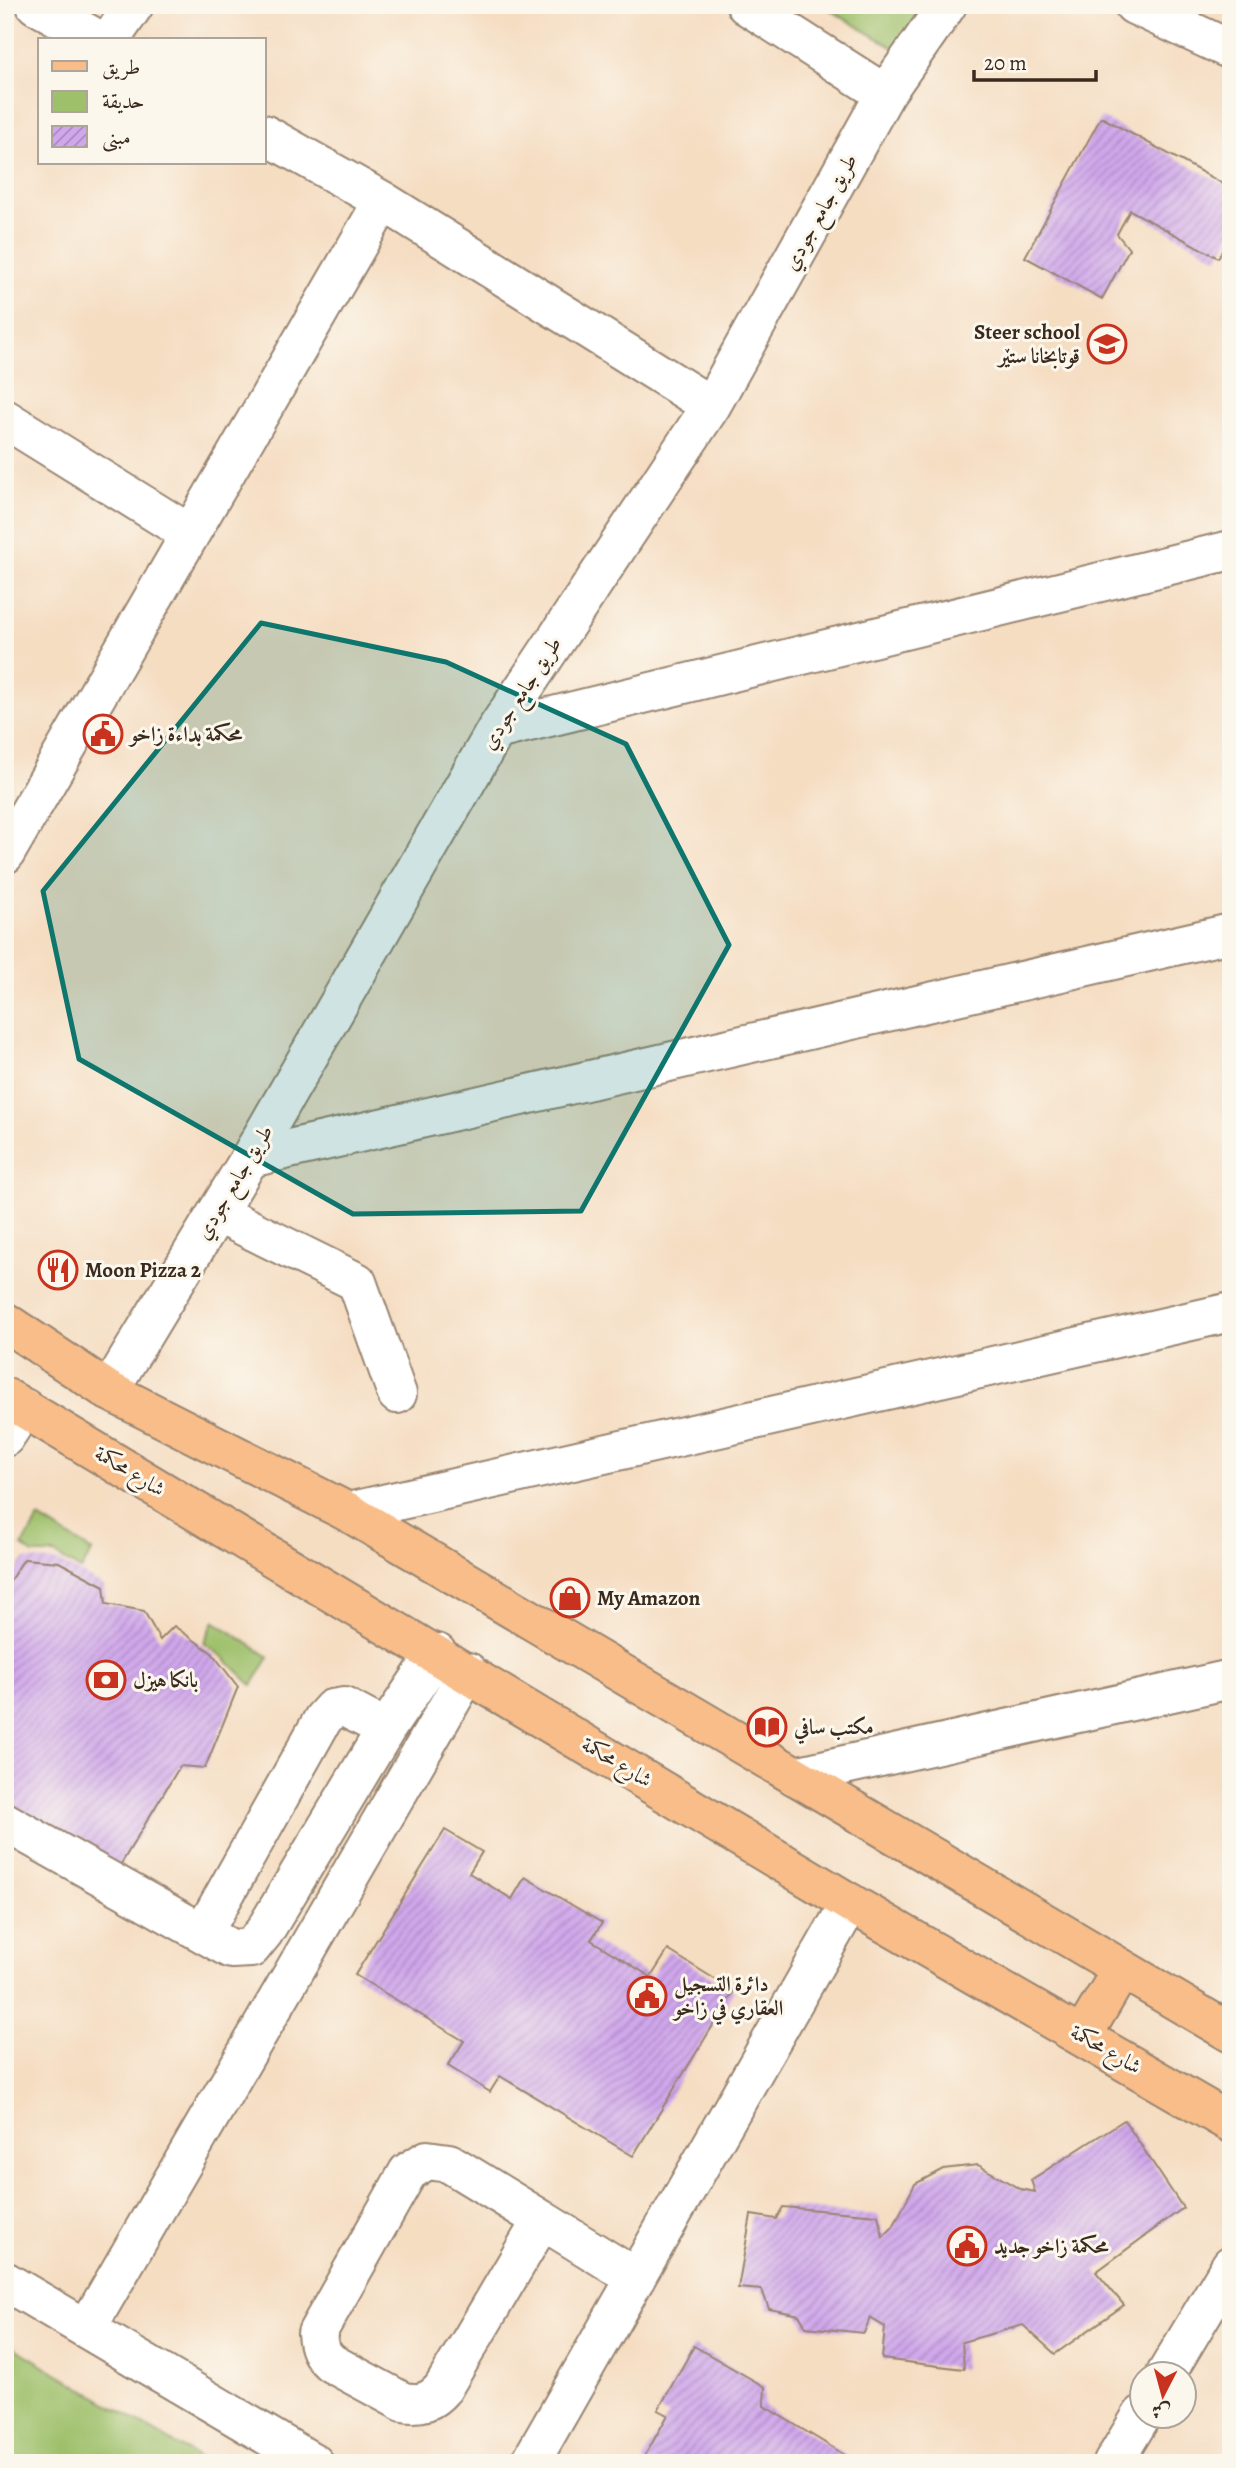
<svg xmlns="http://www.w3.org/2000/svg" width="1236" height="2468" font-family="Alegreya,Amiri,serif">
<style>
.green{fill:#9ec06a;stroke:#6c7544;stroke-width:2}
.building{fill:url(#building-hatch)}
.lines{fill:none;stroke-linecap:round;stroke-linejoin:round}
.minor-casing{stroke:#988470;stroke-width:42}
.major-casing{stroke:#988470;stroke-width:42}
.minor{stroke:#fff;stroke-width:38}
.major{stroke:#f8bd89;stroke-width:38}
.marked{fill:#0f766e;fill-opacity:0.2;stroke:#0f766e;stroke-width:5;stroke-linejoin:round}
.labels{text-anchor:middle;dominant-baseline:central;stroke-width:6;stroke-linejoin:round;paint-order:stroke}
.street-label{font-size:21px;fill:#3b2a1e;stroke:#fbf7ec}
.poi-label{font-size:21px;font-weight:bold;fill:#3b2a1e;stroke:#fbf7ec;text-anchor:start}
</style>
<defs>
<pattern id="building-hatch" width="6" height="6" patternUnits="userSpaceOnUse" patternTransform="scale(1.75)"><rect width="6" height="6" fill="#d0a7ec"/><path d="M-1 1l2-2M0 6l6-6M5 7l2-2" fill="none" stroke="#aa88bf"/></pattern>
</defs>
<rect width="100%" height="100%" fill="#fbf7ec"/>
<filter id="ink" filterUnits="userSpaceOnUse"><feTurbulence type="fractalNoise" baseFrequency=".0143" numOctaves="2"/><feDisplacementMap in="SourceGraphic" scale="14" xChannelSelector="R" yChannelSelector="G"/><feConvolveMatrix kernelMatrix="1 2 1 2 8 2 1 2 1" color-interpolation-filters="sRGB"/></filter>
<filter id="wash" filterUnits="userSpaceOnUse"><feTurbulence type="fractalNoise" baseFrequency=".00686" numOctaves="4" result="noise"/><feDisplacementMap in="SourceGraphic" scale="28" xChannelSelector="R" yChannelSelector="G"/><feGaussianBlur stdDeviation="1.57" result="paint"/><feColorMatrix in="noise" values="0 0 0 0 0 0 0 0 0 0 0 0 0 0 0 0 0 1.4 0 .05"/><feComposite in="paint" operator="in"/></filter>
<g filter="url(#wash)">
<rect width="100%" height="100%" fill="#f5ddc2"/>
<!-- green -->
<path class="green" d="M822,5H941L909,57Z
M39,1518L92,1551L81,1570L54,1554H33L22,1546Z
M214,1621L269,1657L252,1685L223,1657L204,1643Z
M5,2342L207,2463H5Z"/>
<g id="blocks">
<!-- building -->
<path class="building" d="M1101,117L1231,188V235L1218,258L1130,210L1117,234L1129,249L1102,299L1025,257Z
M24,1559L59,1562L104,1586L106,1604L144,1611L160,1640L174,1626L212,1653L238,1687L205,1768L180,1766L115,1874L5,1808V1588Z
M445,1830L482,1852L469,1873L512,1899L525,1877L602,1923L591,1940L651,1977L668,1950L734,1991L633,2156L500,2076L490,2092L448,2066L464,2041L355,1975Z
M1124,2120L1183,2208L1096,2272L1124,2305L1055,2354L1023,2325L962,2342L964,2369L882,2359L885,2327L870,2318L864,2333L806,2327L799,2315L769,2309L762,2290L738,2288L751,2215L776,2219L783,2207L878,2215L883,2237L893,2227L915,2184L943,2169L978,2165L1020,2189L1035,2192L1031,2180Z
M694,2346L765,2387L764,2406L858,2463H644L643,2459L668,2415L658,2410Z"/>
</g>
</g>
<g filter="url(#ink)">
<use href="#blocks" fill-opacity="0" stroke="#988470" stroke-width="2"/>
<g class="lines">
<defs>
<path id="minor" d="M36,5L99,40
M746,5L885,94
M1134,5L1231,50
M110,40L134,5
M264,134L383,201L711,406
M5,419L190,534
M496,730L1231,550
M5,854L383,201
M250,1158L1231,933
M217,1213L357,1282L397,1394
M109,1391L250,1158L496,730L711,406L885,94L947,5
M5,1437L24,1408
M348,1512L1231,1312
M795,1776L1231,1679
M5,1822L231,1949L251,1948L264,1932L386,1729L437,1653
M203,1933L323,1719L332,1709L344,1707L386,1729
M427,2160L449,2163L542,2220L443,2388C431,2402 421,2405 403,2402L331,2363C321,2354 318,2347 317,2333L408,2172Z
M542,2220L636,2278
M5,2281L314,2463
M87,2328L468,1672
M1166,2374L1231,2265
M530,2463L850,1903
M1113,2463L1142,2415"/>
<path id="major" d="M5,1322L109,1391L348,1512L1231,2033
M5,1397L850,1903L1231,2123
M1083,2035L1122,1969"/>
</defs>
<!-- minor casing -->
<use href="#minor" class="minor-casing"/>
<!-- major casing -->
<use href="#major" class="major-casing"/>
<!-- minor -->
<use href="#minor" class="minor"/>
<!-- major -->
<use href="#major" class="major"/>
</g>
</g>
<!-- marked area -->
<path class="marked" d="M261,623L446,662L626,744L729,945L581,1211L353,1214L79,1059L43,891Z"/>
<!-- icons -->
<defs>
<symbol id="school-ring" viewBox="-11 -11 22 22"><circle r="9.5" fill="#fbf7ec" stroke="#c8321e" stroke-width="1.5"/><path d="M0-5L7-2L0 1L-7-2ZM-4 1L0 2.5L4 1V4Q0 6-4 4Z" fill="#c8321e"/></symbol>
<symbol id="civic-ring" viewBox="-11 -11 22 22"><circle r="9.5" fill="#fbf7ec" stroke="#c8321e" stroke-width="1.5"/><path d="M-.6-6.5H3V-4.5H.6V-3L4-1V1h2V6H-6V1h2V-1L-.6-3ZM-1.2 2.5V6h2.4V2.5Z" fill="#c8321e"/></symbol>
<symbol id="restaurant-ring" viewBox="-11 -11 22 22"><circle r="9.5" fill="#fbf7ec" stroke="#c8321e" stroke-width="1.5"/><path d="M-5-6h1v4h1v-4h1v4h1v-4h1v5L-1.5 .5V6h-2V.5L-5-1ZM5-6V6H3V1.5H1.5Q1.5-4 5-6Z" fill="#c8321e"/></symbol>
<symbol id="shop-ring" viewBox="-11 -11 22 22"><circle r="9.5" fill="#fbf7ec" stroke="#c8321e" stroke-width="1.5"/><path d="M-5-2.5h2.3a2.7 3.5 0 0 1 5.4 0H5L5.5 6h-11ZM-1.5-2.5h3a1.5 2.3 0 0 0-3 0Z" fill="#c8321e"/></symbol>
<symbol id="bank-ring" viewBox="-11 -11 22 22"><circle r="9.5" fill="#fbf7ec" stroke="#c8321e" stroke-width="1.5"/><path d="M-6-4H6V4H-6ZM0-2.3a2.3 2.3 0 1 0 0 4.6a2.3 2.3 0 1 0 0-4.6Z" fill="#c8321e"/></symbol>
<symbol id="library-ring" viewBox="-11 -11 22 22"><circle r="9.5" fill="#fbf7ec" stroke="#c8321e" stroke-width="1.5"/><path d="M-6-4Q-3-5.5-.7-3.5V5Q-3 3-6 4ZM6-4Q3-5.5 .7-3.5V5Q3 3 6 4Z" fill="#c8321e"/></symbol>
</defs>
<g fill-rule="evenodd">
<use href="#school-ring" x="1085" y="322" width="44" height="44"/>
<use href="#civic-ring" x="81" y="712" width="44" height="44"/>
<use href="#restaurant-ring" x="36" y="1248" width="44" height="44"/>
<use href="#shop-ring" x="548" y="1576" width="44" height="44"/>
<use href="#bank-ring" x="84" y="1658" width="44" height="44"/>
<use href="#library-ring" x="745" y="1705" width="44" height="44"/>
<use href="#civic-ring" x="625" y="1974" width="44" height="44"/>
<use href="#civic-ring" x="945" y="2224" width="44" height="44"/>
</g>
<g class="labels">
<!-- street labels -->
<g class="street-label">
<text transform="translate(820 212) rotate(-61)">طريق جامع جودي</text>
<text transform="translate(521 693) rotate(-57)">طريق جامع جودي</text>
<text transform="translate(234 1182) rotate(-59)">طريق جامع جودي</text>
<text transform="translate(130 1471) rotate(31)">شارع محكمة</text>
<text transform="translate(617 1762) rotate(31)">شارع محكمة</text>
<text transform="translate(1106 2049) rotate(30)">شارع محكمة</text>
</g>
<!-- poi labels -->
<g class="poi-label">
<text x="1080" y="332" text-anchor="end">Steer school<tspan x="1080" dy="24">قوتابخانا ستێر</tspan></text>
<text x="130" y="734">محكمة بداءة زاخو</text>
<text x="85" y="1270">Moon Pizza 2</text>
<text x="597" y="1598">My Amazon</text>
<text x="133" y="1680">بانکا هیزل</text>
<text x="794" y="1727">مكتب سافي</text>
<text x="674" y="1984">دائرة التسجيل<tspan x="674" dy="24">العقاري في زاخو</tspan></text>
<text x="994" y="2246">محكمة زاخو جديد</text>
</g>
</g>
<!-- margin -->
<rect width="1236" height="2468" fill="none" stroke="#fbf7ec" stroke-width="28"/>
<!-- legend -->
<rect x="38" y="38" width="228" height="126" fill="#fbf7ec" stroke="#aea59a" stroke-width="2"/>
<rect x="52" y="61" width="35" height="10" fill="#f8bd89" stroke="#aea59a" stroke-width="2"/>
<text x="102" y="74" font-size="21" fill="#3b2a1e">طريق</text>
<rect x="52" y="91" width="35" height="21" fill="#9ec06a" stroke="#aea59a" stroke-width="2"/>
<text x="102" y="108" font-size="21" fill="#3b2a1e">حديقة</text>
<rect x="52" y="126" width="35" height="21" fill="url(#building-hatch)" stroke="#aea59a" stroke-width="2"/>
<text x="102" y="144" font-size="21" fill="#3b2a1e">مبنى</text>
<!-- north arrow -->
<g transform="translate(1163 2395) rotate(186)"><circle r="33" fill="#fbf7ec" stroke="#aea59a" stroke-width="2"/>
<path d="M0-5L12 26L0 18L-12 26Z" fill="#c8321e"/>
<text y="-10" font-size="19" font-weight="bold" text-anchor="middle" fill="#3b2a1e">ش</text>
</g>
<!-- scale -->
<path d="M974 70v10h122v-10" fill="none" stroke="#3b2a1e" stroke-width="3.5"/>
<text x="984" y="70" font-size="21" fill="#3b2a1e" stroke="#fbf7ec" stroke-width="5" paint-order="stroke">20 m</text>
</svg>
